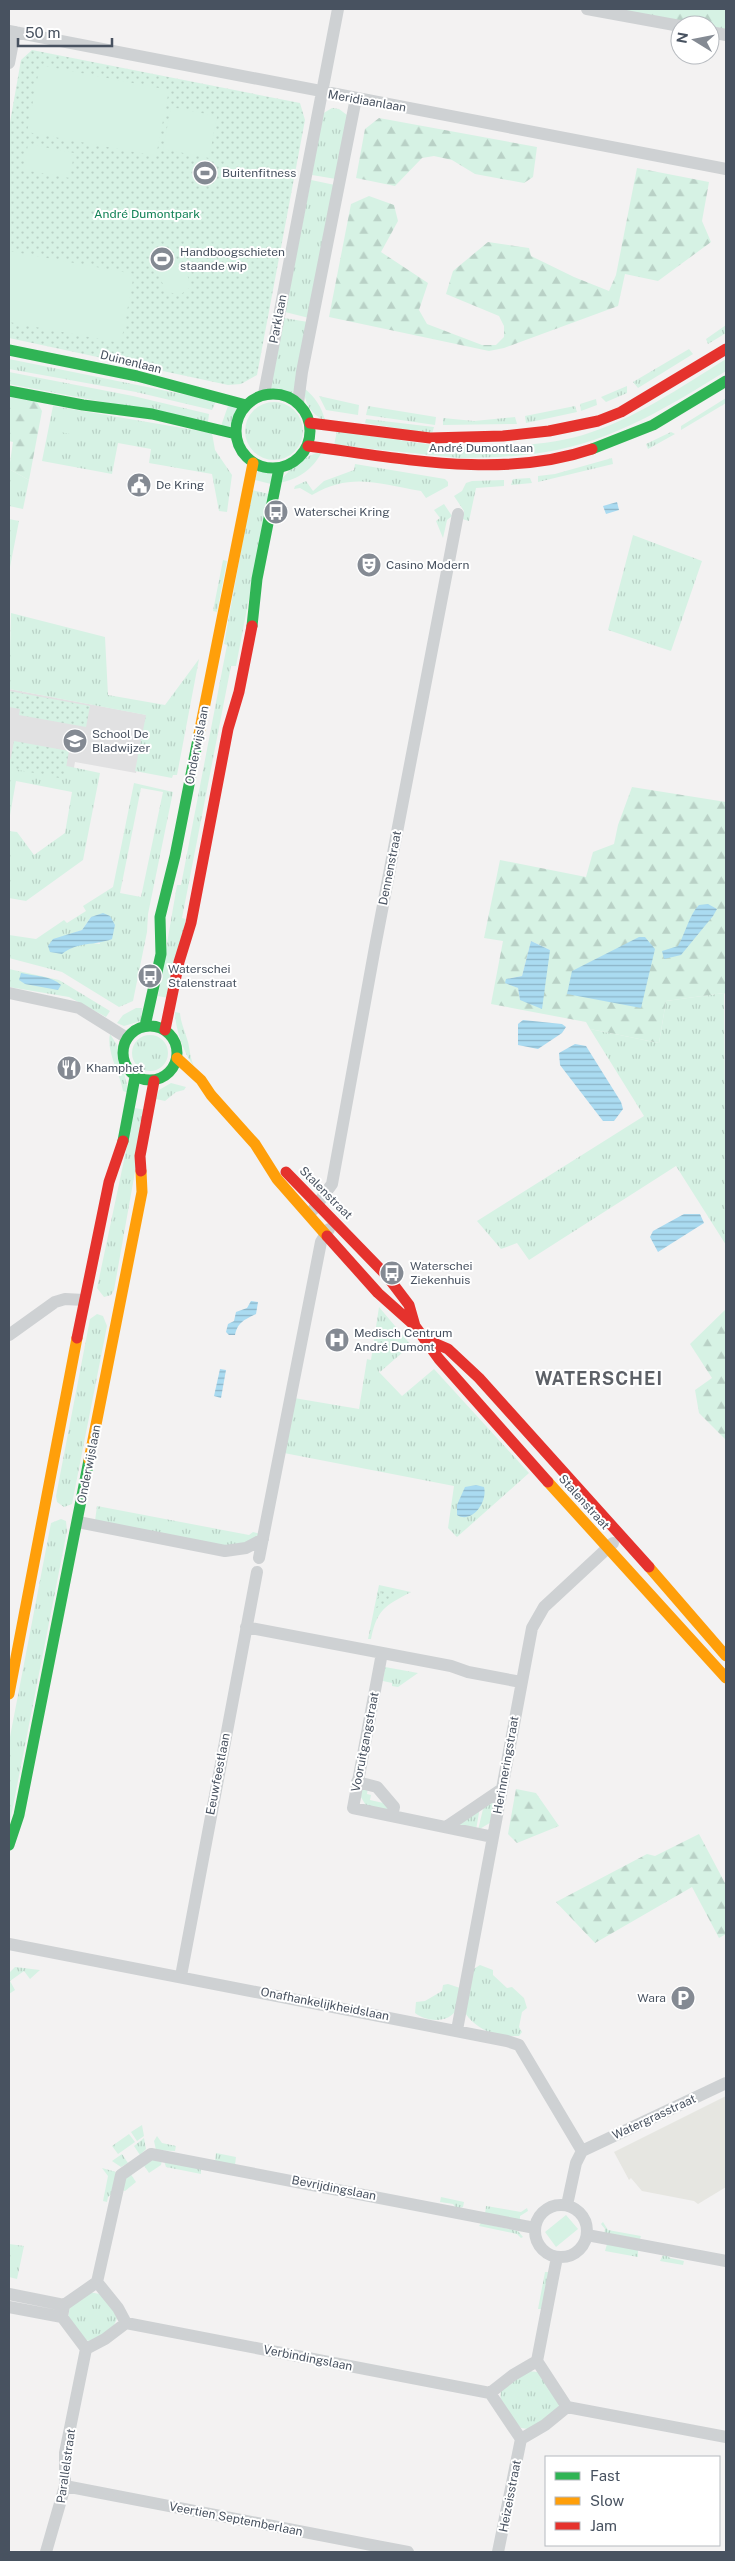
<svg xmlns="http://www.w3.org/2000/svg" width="735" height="2561" font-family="'Public Sans',sans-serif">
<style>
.commercial{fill:#e6e6e1}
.education{fill:#e1e1e2}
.grass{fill:url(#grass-tufts);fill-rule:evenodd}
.forest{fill:url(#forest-firs);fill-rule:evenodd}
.park{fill:url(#park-dots)}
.garden{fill:#d6f2e4}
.water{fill:url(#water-rules)}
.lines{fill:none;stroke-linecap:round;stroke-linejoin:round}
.street{stroke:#ced1d3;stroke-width:12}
.fast{stroke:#30b455;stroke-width:11}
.slow{stroke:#ff9f0a;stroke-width:11}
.jam{stroke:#e5322d;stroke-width:11}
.labels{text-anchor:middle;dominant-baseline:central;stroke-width:4;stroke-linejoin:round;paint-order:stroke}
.street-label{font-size:12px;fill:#485260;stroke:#fff}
.poi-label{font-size:12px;fill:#485260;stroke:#fff;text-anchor:start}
.park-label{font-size:12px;fill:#128256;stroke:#fff}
.district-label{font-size:18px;font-weight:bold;letter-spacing:1px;fill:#5d6167;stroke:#fff}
</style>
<defs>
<pattern id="grass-tufts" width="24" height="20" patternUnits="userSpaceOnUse" patternTransform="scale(1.25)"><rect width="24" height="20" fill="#d6f2e4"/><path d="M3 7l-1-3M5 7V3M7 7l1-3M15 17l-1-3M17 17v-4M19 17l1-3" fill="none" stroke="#b9d1c6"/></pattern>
<pattern id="forest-firs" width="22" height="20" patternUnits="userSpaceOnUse" patternTransform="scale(1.25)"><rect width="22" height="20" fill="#d6f2e4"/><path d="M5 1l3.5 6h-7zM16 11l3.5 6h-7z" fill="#b9d1c6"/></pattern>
<pattern id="park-dots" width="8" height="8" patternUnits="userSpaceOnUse" patternTransform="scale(1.25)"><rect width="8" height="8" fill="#d6f2e4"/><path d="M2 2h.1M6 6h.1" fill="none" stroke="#b9d1c6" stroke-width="1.8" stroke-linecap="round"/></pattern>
<pattern id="water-rules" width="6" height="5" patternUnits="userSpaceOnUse" patternTransform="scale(1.25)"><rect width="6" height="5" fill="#aadbf1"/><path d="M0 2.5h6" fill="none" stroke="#8cb4c7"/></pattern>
</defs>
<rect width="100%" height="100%" fill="#f3f2f2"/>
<!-- commercial -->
<path class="commercial" d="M726,2096V2187L698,2204L694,2201L642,2191L631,2178L629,2180L614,2152Z"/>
<!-- education -->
<path class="education" d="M9,689L147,715L136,773L75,762L71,784L9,771Z"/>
<!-- grass -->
<path class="grass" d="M332,108L339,109L347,115L336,179L312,175L322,114Z
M311,180L335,185L309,318L285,312Z
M284,318L308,322L295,391L293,393L269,388Z
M726,325V333L708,344L706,339Z
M689,349L693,354L638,388L633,382Z
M9,359L216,401L212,410L136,392L9,369Z
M9,372L133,396L209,414L208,422L9,384Z
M627,386V393L606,402L601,397Z
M304,388C315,397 322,407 325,421C311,414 304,403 304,388Z
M319,396L359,405L358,415L326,410Z
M726,398V403L681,430V426Z
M596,399L597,405L581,411L580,404Z
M245 431a29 29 0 1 1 58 0a29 29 0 1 1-58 0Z
M229,403L238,406L231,427L221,426Z
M53,406L212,433L215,450L232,475L227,512L219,511L212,474L149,463L151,449L118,443L112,474L42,461Z
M368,406L436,417L435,425L366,415Z
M575,406L577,412L526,423L525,416Z
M515,417L517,424L443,425V418L474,421Z
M366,419L434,427L432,434L365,423Z
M337,431L447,447H499L500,457L460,458L334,445Z
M671,432L675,434L648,449L646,444Z
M322,452C312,470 299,479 279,483C288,470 306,454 322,452Z
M612,458L613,464L538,482V476L555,474Z
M355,464L445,479L448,482V486L426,498L421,491C378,484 352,472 312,495L300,488L294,489L295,486L306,481L313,491L324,481L354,470Z
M9,469L29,480L23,509L9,506Z
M258,470L272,473L271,484L255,480Z
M530,478L532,483L511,485L513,479Z
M504,480V486L476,488L469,521L462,519L464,511L454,496L462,491L466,483L472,481Z
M252,490L269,494L236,666H231L182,918L186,919L168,998L158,996L177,885H181L227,645L224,644Z
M444,504L452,516L447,520L443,538L436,521L440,518L434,510Z
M9,519L19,521L10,567H9Z
M633,535L702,561L671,651L608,630Z
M223,560L227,561L217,612L213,611Z
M11,613L105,637L108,695L165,705L199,659L177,775H173L172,778L135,771L146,715L9,689Z
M24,757L100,773L83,860L26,901L9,898V831L17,832L34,855L65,833L72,792L16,781L9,821V759L23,762Z
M134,783L173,792L148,914L147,932L133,1001L119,1007L62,972L9,958V935L36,939L64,920L67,923L86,911L83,906L113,887ZM141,788L163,792L141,897L120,893ZM91,917L100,944L86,942L71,947L68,935L82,930Z
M9,969L59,980L110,1011L106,1017L69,997L9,987Z
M724,993L726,1245L676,1166L529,1260L517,1243L501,1249L477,1221L644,1116L590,1029L659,1043L666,1001Z
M136,1008H142L141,1021L124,1026L117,1023L123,1015Z
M175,1012L180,1013C181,1024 185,1031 188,1042C190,1050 190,1058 194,1066C184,1054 175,1028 175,1012Z
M110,1034L117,1045L129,1093L123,1091C120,1073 106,1052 110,1034Z
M132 1053a18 18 0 1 1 36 0a18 18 0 1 1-36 0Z
M171,1083L186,1087L184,1090L176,1092L165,1101L156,1099L159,1090Z
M135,1108L146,1110L114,1290L111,1295L104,1297L97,1288Z
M379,1307L411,1345L380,1372L379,1369V1372L402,1396L434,1369L529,1473L457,1537L448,1528L454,1486L284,1453L294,1398L359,1409L367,1359L371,1360Z
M97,1314L103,1316L107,1326L72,1504L64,1507L57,1502L56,1496L90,1319Z
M97,1506L249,1535L253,1532L261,1534L250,1544L229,1548L95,1521Z
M61,1519L66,1521L67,1531L9,1827V1742L51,1523Z
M379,1585L411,1592C385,1606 377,1609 371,1639H368Z
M385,1667L418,1673L398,1687L392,1686V1683L383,1681Z
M359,1787L368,1788L367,1794L371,1795L370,1800L388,1804L389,1810L368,1809L358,1792Z
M498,1796L493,1821L478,1830L483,1809Z
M480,1807L476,1830L452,1826Z
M480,1965L493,1970V1975L507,1988L512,1987L524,1998L527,2008L522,2012L519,2027L522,2032L519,2036C496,2037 478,2031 465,2013L472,1970Z
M15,1967L40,1970L30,1979L24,1971L10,1981L15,1990L9,1994V1973Z
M448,1984L460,1988C459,1994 459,2002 457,2008C450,2024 426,2022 415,2013L416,2002L425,2001L442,1991L443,1985Z
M142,2125L144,2136L137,2141L131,2132Z
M129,2134L135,2142L118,2154L112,2146Z
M157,2136L162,2143L176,2146L175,2151L156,2150L154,2141Z
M144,2138L146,2149L140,2155L134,2146Z
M216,2153L236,2157L235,2165L215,2161Z
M122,2154L128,2163L121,2167L112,2161Z
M151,2159L162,2160L161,2165L149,2173L143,2164Z
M164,2161L201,2169V2174L166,2167Z
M102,2168L116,2172L112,2194L108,2197L107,2202L103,2201L108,2176Z
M441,2197L464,2202L463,2207L457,2209L453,2204L440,2202Z
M486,2206L521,2212L527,2208L528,2211L520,2216V2220L485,2214Z
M603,2222L608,2230L641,2236L640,2239L604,2234L605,2229L601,2224Z
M481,2223L518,2231L523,2237L521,2238L517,2234L479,2226Z
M9,2244L24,2246L17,2279L9,2277Z
M607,2244L638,2249V2257L605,2251Z
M664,2253L670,2258L684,2261L683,2265L660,2261Z
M545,2272H550L541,2309H538Z
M89,2292L105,2295L117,2318C113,2332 102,2335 89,2341L81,2338L68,2319L70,2305Z
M526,2371L538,2372L560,2402L557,2412L528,2429L521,2428L500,2404L501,2389Z"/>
<!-- forest -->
<path class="forest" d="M603,9H726V33L710,30V25H687Z
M379,118L537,147L533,177L524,183L475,174L452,160L434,156L422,158L395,186L356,178L365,129Z
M637,168L709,182L702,221L711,242L658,281L625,274L618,306L504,348L489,351L329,317L351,204L369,196L394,205L398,221L381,252L428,283L419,310L427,324L482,345H496L504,337V326L499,316L446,294L453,271L488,242L529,248L531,256L574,277L609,291L616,275Z
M9,397L37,402L42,411L29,480L9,469L13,442L9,441Z
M632,787L726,802V995L724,993L666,1001L659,1043L590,1029L586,1022L491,1004L503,941L484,938L500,860L586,877L593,852L614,844L618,825ZM531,941L550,950L520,1000L518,988L506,983L507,979L522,976Z
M726,1309V1440L699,1413L695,1390L712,1378L690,1344Z
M516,1789L536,1793L559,1826L517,1843L508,1834Z
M699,1834L726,1885V1934L719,1938L692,1887L595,1943L556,1902L647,1854L655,1856Z"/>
<!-- park -->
<path class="park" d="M32,50L300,103L305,120L257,375L241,384L228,385L9,338V128L21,60Z
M9,691L90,706L86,727L19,715L20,709L9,707Z
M14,741L69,751L64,779L9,768Z
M383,1589L397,1591L396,1596L375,1609L377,1599Z"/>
<!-- garden -->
<path class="garden" d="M40,65L169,90L156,156L27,132Z
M171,107L217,116L209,158L163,149Z
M28,144L74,153L70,178L24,170Z
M9,251L134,274L121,343L9,322Z
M163,253C175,268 190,263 189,288L180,295L168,292L160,279V269L153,260Z
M726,359V371C670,406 613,441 546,452C531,455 515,456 500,457L499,447C527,445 556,443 583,435C635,419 681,387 726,359Z
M58,421L81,426L79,436L56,431Z
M130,2173L136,2182L125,2191L121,2190L123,2181Z
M566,2215L578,2229L556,2247L545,2232Z"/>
<!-- water -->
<path class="water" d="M617,502L619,510L606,514L603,506Z
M708,904L717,909L713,916L681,955L664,959L662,951L678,946C686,932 689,915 699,905Z
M103,913L110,916L115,925L112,939C94,946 78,941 62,954L50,952L48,946L53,939L82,930L91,917Z
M639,937H645L655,949L641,1008L567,994L572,971Z
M531,941L550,950L542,1009L520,1000L518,988L505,983L506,979L522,976Z
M21,973C34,976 52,976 61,985L58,990L25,984L19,980Z
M523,1020L562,1024L566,1027L562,1033L538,1049L518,1045V1024Z
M575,1044L586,1046L621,1102L623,1109L614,1121H603L560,1065L559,1053Z
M684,1214H700L704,1223L658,1252L650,1237L653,1231Z
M251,1301L258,1302L256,1314C244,1320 238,1322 235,1335H229L226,1332L228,1324L234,1321L236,1312L247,1308Z
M220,1369L226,1370L221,1398L214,1396Z
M476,1485L484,1487C488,1503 471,1524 457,1515V1505L465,1487Z"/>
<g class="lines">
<!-- street -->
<path class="street" d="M587,9L680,26
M9,31L726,169
M710,32L726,35
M9,63L15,32
M264,394L338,9
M298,403L302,372L356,98
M9,993L79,1008L127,1038
M313,1210L332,1184L375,947L458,514
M9,1335L55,1302L65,1299L84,1300
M78,1522L225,1551L246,1548L263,1539
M259,1558L321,1242L329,1229
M246,1627L451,1666L468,1672L521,1682
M382,1653L353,1808L493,1837
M357,1782L377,1787L394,1807L392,1816
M446,1827L502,1789
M9,1944L507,2041L519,2045L582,2151
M181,1976L257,1572
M457,2030L532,1628L544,1607L613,1543
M582,2151L726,2083
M535 2231a26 26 0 1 1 52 0a26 26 0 1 1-52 0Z
M567,2205L576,2163L582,2151
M587,2235L726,2261
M97,2282L121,2175L151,2154L535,2228
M97,2282L118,2308L126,2323L105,2339L86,2349L62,2317L64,2305Z
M9,2294L64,2305
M9,2307L62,2317
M126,2323L490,2393
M537,2361L567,2407L545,2425L521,2439L490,2393L513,2375Z
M537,2361L557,2257
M567,2407L726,2437
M65,2486L408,2552
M46,2552L65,2486V2453L86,2349
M498,2552L521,2439"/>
<!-- fast -->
<path class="fast" d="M9,350L137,376L246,405
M9,391L83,405L152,414L236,434
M236 431a37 37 0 1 1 74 0a37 37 0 1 1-74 0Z
M592,449L653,425L726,381
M252,626L257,579L279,468
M123 1053a27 27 0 1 1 54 0a27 27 0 1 1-54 0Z
M145,1026L161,954L160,917L175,856L199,734
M123,1141L135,1077
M9,1845L19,1815L89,1460"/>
<!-- slow -->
<path class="slow" d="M199,734L253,463
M177,1058L201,1080L211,1095L255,1144L277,1179L327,1236
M89,1460L142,1192L141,1171
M548,1482L726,1678
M649,1567L726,1656
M9,1694L77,1338"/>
<!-- jam -->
<path class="jam" d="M310,423L430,438L503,436L549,431L598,421L621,412L726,349
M308,446C400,458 501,480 592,449
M165,1030L179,962L191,923L228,729L239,692L252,626
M141,1171L140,1156L154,1081
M286,1172L387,1276L409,1305L415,1326
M327,1236L378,1293L415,1326L439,1359L548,1482
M77,1338L109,1182L123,1141
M427,1340L448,1349L479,1378L649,1567"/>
</g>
<!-- icons -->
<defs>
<symbol id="stadium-disc" viewBox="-11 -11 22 22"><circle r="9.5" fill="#848a93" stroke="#fff"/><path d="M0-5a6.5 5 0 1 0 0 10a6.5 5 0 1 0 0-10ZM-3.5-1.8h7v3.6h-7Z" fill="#fff"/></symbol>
<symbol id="civic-disc" viewBox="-11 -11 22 22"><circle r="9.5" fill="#848a93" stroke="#fff"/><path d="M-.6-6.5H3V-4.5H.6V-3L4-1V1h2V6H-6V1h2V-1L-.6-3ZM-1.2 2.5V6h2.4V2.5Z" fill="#fff"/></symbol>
<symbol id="bus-disc" viewBox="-11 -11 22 22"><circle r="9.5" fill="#848a93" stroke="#fff"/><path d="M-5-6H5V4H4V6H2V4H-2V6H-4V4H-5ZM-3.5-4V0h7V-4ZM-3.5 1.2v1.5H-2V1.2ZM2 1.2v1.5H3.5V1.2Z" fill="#fff"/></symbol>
<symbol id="theatre-disc" viewBox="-11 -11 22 22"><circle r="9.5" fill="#848a93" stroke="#fff"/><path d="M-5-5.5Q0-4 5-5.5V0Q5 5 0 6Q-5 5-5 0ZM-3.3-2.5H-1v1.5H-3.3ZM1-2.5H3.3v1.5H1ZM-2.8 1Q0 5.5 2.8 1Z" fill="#fff"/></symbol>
<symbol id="school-disc" viewBox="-11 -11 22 22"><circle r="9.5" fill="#848a93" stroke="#fff"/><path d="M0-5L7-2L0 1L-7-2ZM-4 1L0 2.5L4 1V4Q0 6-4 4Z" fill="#fff"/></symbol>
<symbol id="restaurant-disc" viewBox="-11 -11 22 22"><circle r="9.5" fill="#848a93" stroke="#fff"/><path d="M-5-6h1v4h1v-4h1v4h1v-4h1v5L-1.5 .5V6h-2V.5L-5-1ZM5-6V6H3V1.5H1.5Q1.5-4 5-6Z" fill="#fff"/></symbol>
<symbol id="hospital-disc" viewBox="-11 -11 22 22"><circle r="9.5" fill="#848a93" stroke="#fff"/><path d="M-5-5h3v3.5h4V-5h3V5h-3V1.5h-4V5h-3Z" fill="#fff"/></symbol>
<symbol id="parking-disc" viewBox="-11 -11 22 22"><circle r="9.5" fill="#848a93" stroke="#fff"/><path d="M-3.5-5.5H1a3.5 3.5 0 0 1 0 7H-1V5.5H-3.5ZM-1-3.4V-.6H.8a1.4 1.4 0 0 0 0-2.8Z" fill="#fff"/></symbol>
</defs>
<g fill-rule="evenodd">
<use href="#stadium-disc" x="191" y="159" width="28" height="28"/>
<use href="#stadium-disc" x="148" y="245" width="28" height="28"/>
<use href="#civic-disc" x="125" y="471" width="28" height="28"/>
<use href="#bus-disc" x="262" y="498" width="28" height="28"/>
<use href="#theatre-disc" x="355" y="551" width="28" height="28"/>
<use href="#school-disc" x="61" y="727" width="28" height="28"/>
<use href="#bus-disc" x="136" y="962" width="28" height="28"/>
<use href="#restaurant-disc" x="55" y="1054" width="28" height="28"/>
<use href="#bus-disc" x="378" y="1259" width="28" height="28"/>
<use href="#hospital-disc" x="323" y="1326" width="28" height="28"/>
<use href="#parking-disc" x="669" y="1984" width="28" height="28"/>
</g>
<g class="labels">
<!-- street labels -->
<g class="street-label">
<text transform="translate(367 101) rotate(10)">Meridiaanlaan</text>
<text transform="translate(278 319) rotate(-79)">Parklaan</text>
<text transform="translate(131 362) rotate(14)">Duinenlaan</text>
<text x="481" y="448">André Dumontlaan</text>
<text transform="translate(197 745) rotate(-79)">Onderwijslaan</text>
<text transform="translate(390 868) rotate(-79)">Dennenstraat</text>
<text transform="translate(326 1193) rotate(45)">Stalenstraat</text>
<text transform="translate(89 1464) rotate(-79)">Onderwijslaan</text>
<text transform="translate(584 1502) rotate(48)">Stalenstraat</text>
<text transform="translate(365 1742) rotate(-79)">Vooruitgangstraat</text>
<text transform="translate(506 1765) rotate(-80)">Herinneringstraat</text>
<text transform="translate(218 1774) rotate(-79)">Eeuwfeestlaan</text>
<text transform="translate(325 2004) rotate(11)">Onafhankelijkheidslaan</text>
<text transform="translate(654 2117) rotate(-25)">Watergrasstraat</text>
<text transform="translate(334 2188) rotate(11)">Bevrijdingslaan</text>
<text transform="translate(308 2358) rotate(11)">Verbindingslaan</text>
<text transform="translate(66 2466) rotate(-82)">Parallelstraat</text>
<text transform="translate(510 2496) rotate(-79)">Heizeisstraat</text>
<text transform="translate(236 2519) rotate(11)">Veertien Septemberlaan</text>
</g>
<!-- poi labels -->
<g class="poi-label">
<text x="222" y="173">Buitenfitness</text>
<text x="180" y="252">Handboogschieten<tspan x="180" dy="14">staande wip</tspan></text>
<text x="156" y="485">De Kring</text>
<text x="294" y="512">Waterschei Kring</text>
<text x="386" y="565">Casino Modern</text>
<text x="92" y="734">School De<tspan x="92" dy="14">Bladwijzer</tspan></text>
<text x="168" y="969">Waterschei<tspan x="168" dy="14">Stalenstraat</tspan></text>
<text x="86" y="1068">Khamphet</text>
<text x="410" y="1266">Waterschei<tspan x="410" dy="14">Ziekenhuis</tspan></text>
<text x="354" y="1333">Medisch Centrum<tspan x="354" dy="14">André Dumont</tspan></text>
<text x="666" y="1998" text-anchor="end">Wara</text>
</g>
<!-- park labels -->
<g class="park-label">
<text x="147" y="214">André Dumontpark</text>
</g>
<!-- district labels -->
<g class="district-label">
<text x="599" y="1378">WATERSCHEI</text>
</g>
</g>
<!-- border -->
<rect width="735" height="2561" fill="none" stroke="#485260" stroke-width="20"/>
<!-- legend -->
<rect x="545" y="2456" width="175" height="90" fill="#ffffff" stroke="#b6babf"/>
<rect x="555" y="2472" width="25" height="8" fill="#30b455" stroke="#b6babf"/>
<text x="590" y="2481" font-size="15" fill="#485260">Fast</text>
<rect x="555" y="2497" width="25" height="8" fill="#ff9f0a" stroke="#b6babf"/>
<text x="590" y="2506" font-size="15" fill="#485260">Slow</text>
<rect x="555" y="2522" width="25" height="8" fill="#e5322d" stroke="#b6babf"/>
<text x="590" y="2531" font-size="15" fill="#485260">Jam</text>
<!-- north arrow -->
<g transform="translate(695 40) rotate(280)"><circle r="24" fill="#ffffff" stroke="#b6babf"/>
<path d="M0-4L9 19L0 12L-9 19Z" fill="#848a93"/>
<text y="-8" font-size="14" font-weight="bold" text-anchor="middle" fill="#485260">N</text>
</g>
<!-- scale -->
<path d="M18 38v8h94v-8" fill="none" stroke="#485260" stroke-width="2.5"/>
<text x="25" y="38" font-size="15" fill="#485260" stroke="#ffffff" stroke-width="4" paint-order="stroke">50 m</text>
</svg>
